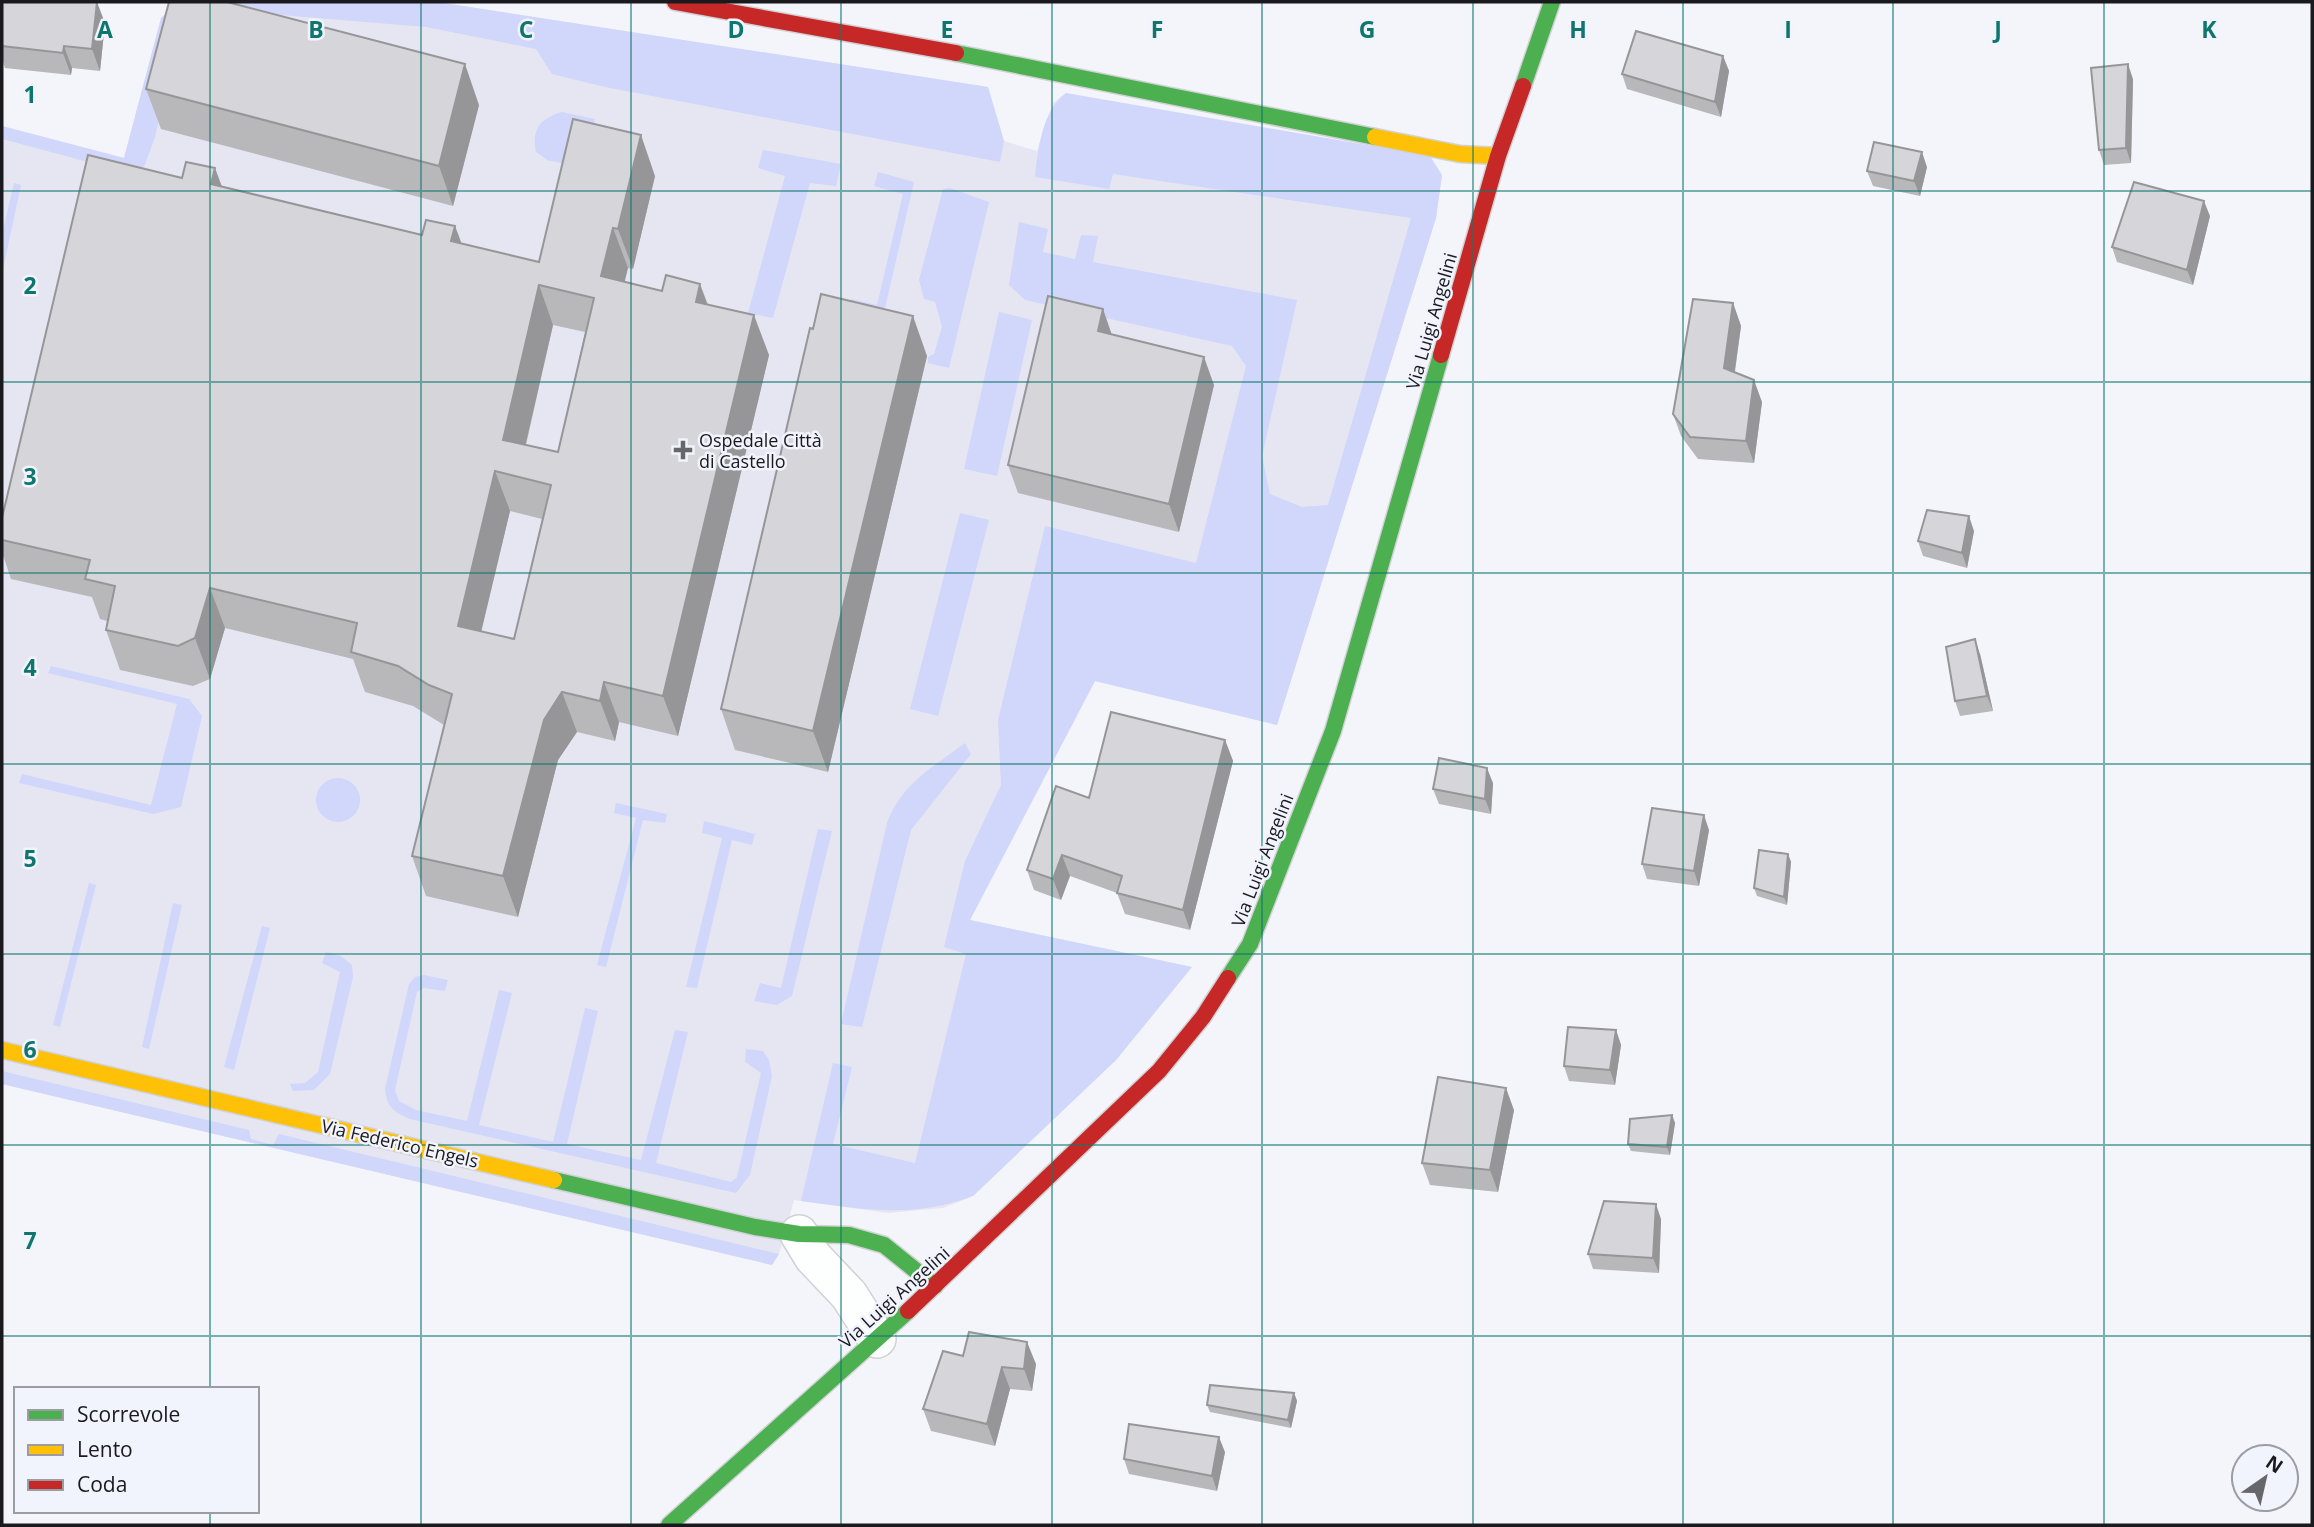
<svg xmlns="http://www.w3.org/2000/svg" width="2314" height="1527" font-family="'Open Sans',sans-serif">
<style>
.built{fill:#e5e6f2}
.green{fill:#d1d6fb}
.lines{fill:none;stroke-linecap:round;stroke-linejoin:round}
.street-casing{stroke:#d1d2d6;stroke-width:40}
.fast-casing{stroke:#d1d2d6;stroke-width:19}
.slow-casing{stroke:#d1d2d6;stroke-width:19}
.jam-casing{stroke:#d1d2d6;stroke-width:19}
.street{stroke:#fdfefe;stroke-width:37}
.fast{stroke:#4caf50;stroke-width:16}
.slow{stroke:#ffc107;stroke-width:16}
.jam{stroke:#c62828;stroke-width:16}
.wall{fill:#b8b8bb;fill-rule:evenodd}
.shaded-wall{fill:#969699}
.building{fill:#d6d6da;stroke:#969699;stroke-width:2;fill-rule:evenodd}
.grid{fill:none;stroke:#0f766e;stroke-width:2;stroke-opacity:0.55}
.poi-dot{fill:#66676b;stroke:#f1f3fd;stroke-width:2.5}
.labels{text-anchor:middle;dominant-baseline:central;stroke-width:5;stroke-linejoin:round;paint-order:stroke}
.street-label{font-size:18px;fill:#1a1a1e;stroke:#f1f3fd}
.poi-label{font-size:18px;fill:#1a1a1e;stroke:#f1f3fd;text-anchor:start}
.grid-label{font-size:23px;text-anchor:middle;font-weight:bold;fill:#0f766e;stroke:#f1f3fd;stroke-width:5;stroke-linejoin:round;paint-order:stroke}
</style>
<rect width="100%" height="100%" fill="#f4f5fa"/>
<!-- built -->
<path class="built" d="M179,2L444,3L988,87L1004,141L1037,151L1053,103L1066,93L1442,175L1436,218L1277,725L1095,681L970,920L1192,967L1116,1060L973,1196L943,1208L888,1213L794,1200L779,1254L772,1265L2,1084V126L124,158L161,18Z"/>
<!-- green -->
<path class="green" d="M179,2H186L155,137L144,167L103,166L2,139V126L124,158L161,18Z
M192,2L444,3L988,87L1004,141L1000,162L605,87L552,74L536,49L426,27L221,10Z
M1066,93L1430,156L1442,175L1436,218L1277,725L1095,681L970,920L1192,967L1116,1060L973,1196C912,1219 863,1209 801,1201L833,1063L852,1067L833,1144L915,1163L966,954L944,947L965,861L1001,785L998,720L1045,526L1196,563L1246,366L1232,346L1025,300L1009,285L1019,222L1048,229L1043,252L1075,259L1081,235L1098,236L1093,262L1297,300L1262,456L1270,494L1302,507L1328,505L1411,218L1113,174L1109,189L1035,177C1038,149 1042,111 1066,93Z
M562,112L595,119L589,146L566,164L547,160L536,152C531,129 541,118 562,112Z
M763,150L841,164L836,186L810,183L773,318L748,313L785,176L758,168Z
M878,172L914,182L883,317L850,309L851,299L877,305L903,194L874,186Z
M14,183L21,185L2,274V234Z
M950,188L989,202L949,368L928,363V357L934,354L942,327L935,302L924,299L919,280L943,189Z
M999,312L1032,320L997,476L964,469Z
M960,513L989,520L938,716L910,709Z
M51,666L189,699L202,716L181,807L153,814L19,783L22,774L151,805L177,704L48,673Z
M965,743L971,754L911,830L862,1027L841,1024L887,823C902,783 932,768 965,743Z
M316 800a22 22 0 1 1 44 0a22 22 0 1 1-44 0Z
M616,803L667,814L665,823L643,820L606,967L597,965L636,818L614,813Z
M704,821L755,834L752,845L732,840L697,988L686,987L722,838L702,833Z
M818,829L832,831L792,996L777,1005L754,1001L760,983L781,988Z
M89,883L96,885L60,1027L53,1025Z
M173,903L182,905L149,1049L142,1047Z
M262,926L270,928L234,1070L224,1067Z
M326,952L341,956L352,965L353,977L330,1074L314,1090L293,1091L290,1084L305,1083L318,1072L340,972L322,963Z
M424,975L448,980L445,991L424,988L417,992L395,1090L399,1101L416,1110L467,1121L499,990L512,993L479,1125L553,1142L585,1008L598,1011L567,1144L641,1160L675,1030L688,1032L656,1163L731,1182L737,1177L761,1073L745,1062L746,1049L763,1051L769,1060L772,1076L750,1175L736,1193L410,1119C394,1112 387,1108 385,1089L409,984L415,977Z
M2,1071L249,1130L251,1139L273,1145L279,1134L779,1254L772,1265L2,1084Z"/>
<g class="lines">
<defs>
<path id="street" d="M799,1234L813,1257L849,1295L877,1339"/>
<path id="fast" d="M956,53L1375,137
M1523,86L1552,2
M1228,978L1250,944L1333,731L1441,355
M554,1180L755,1227L799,1234L849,1235L884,1245L935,1286
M669,1525L908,1311"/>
<path id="slow" d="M1375,137L1460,154L1498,156
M2,1050L554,1180"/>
<path id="jam" d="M675,2L956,53
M1441,355L1498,156L1523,86
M908,1311L1159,1071L1203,1017L1228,978"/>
</defs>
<!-- street casing -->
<use href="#street" class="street-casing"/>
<!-- fast casing -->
<use href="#fast" class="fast-casing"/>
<!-- slow casing -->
<use href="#slow" class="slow-casing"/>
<!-- jam casing -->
<use href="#jam" class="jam-casing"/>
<!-- street -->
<use href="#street" class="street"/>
<!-- fast -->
<use href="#fast" class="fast"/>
<!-- slow -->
<use href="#slow" class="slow"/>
<!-- jam -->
<use href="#jam" class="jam"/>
</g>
<!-- wall -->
<path class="wall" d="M2,2L105,23L100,71L72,68L71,75L5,68L2,58Z
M1723,56L1729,71L1721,117L1627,89L1622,74Z
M2133,79L2131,163L2104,165L2099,150Z
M146,89L479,105L453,206L161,129Z
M1927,167L1920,196L1873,186L1867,171Z
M655,176L633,269L628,268L624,282L707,304L769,355L678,736L619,722L615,741L577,732L558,760L518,917L426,896L412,856L444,725L413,706L365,692L353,659L225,628L210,679L193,686L120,670L106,630L107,621L100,619L92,597L11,579L2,552V518L222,186L422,235L455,226L461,243L539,262ZM553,325L585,332L558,452L526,445ZM510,511L542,519L514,639L481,631Z
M2210,216L2193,285L2117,262L2112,247Z
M1733,303L1741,326L1735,372L1762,402L1754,463L1698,459L1681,436L1673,414Z
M813,329L927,356L828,772L735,750L721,709Z
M1112,334L1214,385L1179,532L1018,493L1008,465Z
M1974,531L1967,568L1923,556L1918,541Z
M1980,654L1993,711L1960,716L1955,701Z
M1225,740L1233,761L1190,930L1125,914L1117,893L1070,876L1061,900L1034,890L1027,870L1089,798Z
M1493,783L1491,814L1439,804L1433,789Z
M1709,830L1699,886L1647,879L1642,864Z
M1788,854L1791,862L1787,905L1757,896L1754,888Z
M1616,1030L1621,1045L1615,1085L1569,1081L1564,1066Z
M1514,1110L1498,1192L1430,1185L1422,1163Z
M1672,1115L1675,1123L1670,1155L1631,1151L1628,1144Z
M1661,1219L1659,1273L1593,1269L1588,1254Z
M963,1356L1036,1364L1032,1391L1010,1389L995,1446L931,1431L923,1409Z
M1294,1393L1297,1401L1291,1428L1210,1412L1207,1405Z
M1225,1452L1217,1491L1129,1474L1124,1459Z"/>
<!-- shaded-wall -->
<path class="shaded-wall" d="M97,2L105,23L100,71L92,49Z
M64,46L72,68L71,75L63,53Z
M1723,56L1729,71L1721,117L1715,102Z
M465,64L479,105L453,206L439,166Z
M2128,64L2133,79L2131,163L2126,148Z
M641,135L655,176L633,269L618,229Z
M1922,152L1927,167L1920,196L1914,181Z
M215,168L230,208L211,184Z
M2204,201L2210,216L2193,285L2187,270Z
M455,226L470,266L451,241Z
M613,228L628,268L616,317L601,276Z
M700,284L715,324L696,302Z
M539,285L553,325L518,477L503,440Z
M1733,303L1741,326L1732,390L1724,368Z
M1103,309L1113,338L1098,331Z
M754,315L769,355L678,736L663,696Z
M913,316L927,356L828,772L813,731Z
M1204,357L1214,385L1179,532L1169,504Z
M1754,380L1762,402L1754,463L1746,441Z
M495,471L510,511L473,666L458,626Z
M1969,516L1974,531L1967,568L1962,553Z
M210,588L225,628L210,679L195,638Z
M1975,639L1980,654L1993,711L1987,696Z
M604,682L619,722L615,741L600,701Z
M562,692L577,732L558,760L518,917L503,876L544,720Z
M1225,740L1233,761L1190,930L1183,910Z
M1487,768L1493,783L1491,814L1485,799Z
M1704,815L1709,830L1699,886L1694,871Z
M1788,854L1791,862L1787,905L1784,897Z
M1062,855L1070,876L1061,900L1053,879Z
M1616,1030L1621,1045L1615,1085L1610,1070Z
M1506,1088L1514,1110L1498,1192L1490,1170Z
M1672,1115L1675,1123L1670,1155L1667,1147Z
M1656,1204L1661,1219L1659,1273L1653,1258Z
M2,1213L3,1215L2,1339Z
M1027,1342L1036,1364L1032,1391L1024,1369Z
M1002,1367L1010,1389L995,1446L987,1424Z
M1294,1393L1297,1401L1291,1428L1288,1420Z
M1219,1437L1225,1452L1217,1491L1212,1476Z"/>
<!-- building -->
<path class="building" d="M2,2H97L92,49L64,46L63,53L2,46Z
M169,2H227L465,64L439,166L146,89Z
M1636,31L1723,56L1715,102L1622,74Z
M2128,64L2126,148L2099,150L2091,68Z
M573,119L641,135L618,229L613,228L601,276L662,291L666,275L700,284L696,302L754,315L663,696L604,682L600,701L562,692L544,720L503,876L412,856L452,694L429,685L398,666L351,652L357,623L210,588L195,638L178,646L106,630L115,586L85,579L90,560L2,540V518L88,155L182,178L186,162L215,168L211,184L422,235L426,220L455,226L451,241L539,262ZM539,285L594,298L558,452L503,440ZM495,471L551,485L514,639L458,626Z
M1874,142L1922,152L1914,181L1867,171Z
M2134,182L2204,201L2187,270L2112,247Z
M821,294L913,316L813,731L721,709L810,328L813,329Z
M1048,296L1103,309L1098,331L1204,357L1169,504L1008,465Z
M1693,299L1733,303L1724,368L1754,380L1746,441L1690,437L1673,414Z
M1927,510L1969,516L1962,553L1918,541Z
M1975,639L1987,696L1955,701L1946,647Z
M1111,712L1225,740L1183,910L1117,893L1122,876L1062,855L1053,879L1027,870L1056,786L1089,798Z
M1439,758L1487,768L1485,799L1433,789Z
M1652,808L1704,815L1694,871L1642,864Z
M1759,850L1788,854L1784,897L1754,888Z
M1568,1027L1616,1030L1610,1070L1564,1066Z
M1438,1077L1506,1088L1490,1170L1422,1163Z
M1672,1115L1667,1147L1628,1144L1630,1119Z
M1604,1201L1656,1204L1653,1258L1588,1254Z
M969,1332L1027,1342L1024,1369L1002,1367L987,1424L923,1409L943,1351L963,1356Z
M1210,1385L1294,1393L1288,1420L1207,1405Z
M1129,1424L1219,1437L1212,1476L1124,1459Z"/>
<!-- grid -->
<path class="grid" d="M210,2V1389M421,2V1525M631,2V1525M841,2V1525M1052,2V1525M1262,2V1525M1473,2V1525M1683,2V1525M1893,2V1525M2104,2V1525M2,191H2312M2,382H2312M2,573H2312M2,764H2312M2,954H2312M2,1145H2312M2,1336H2312M210,1511V1525"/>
<!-- markers -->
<path class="poi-dot" d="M679.5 439.5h7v7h7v7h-7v7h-7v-7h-7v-7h7z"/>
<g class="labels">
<!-- street labels -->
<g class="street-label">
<text transform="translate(1431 321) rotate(-74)">Via Luigi Angelini</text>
<text transform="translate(1262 860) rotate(-69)">Via Luigi Angelini</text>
<text transform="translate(400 1143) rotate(13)">Via Federico Engels</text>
<text transform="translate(894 1297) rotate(-42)">Via Luigi Angelini</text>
</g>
<!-- poi labels -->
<g class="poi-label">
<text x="699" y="440">Ospedale Città<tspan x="699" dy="21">di Castello</tspan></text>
</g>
</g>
<g class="grid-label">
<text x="105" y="38">A</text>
<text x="316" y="38">B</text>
<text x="526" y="38">C</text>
<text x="736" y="38">D</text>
<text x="947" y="38">E</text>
<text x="1157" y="38">F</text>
<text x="1367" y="38">G</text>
<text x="1578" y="38">H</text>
<text x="1788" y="38">I</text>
<text x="1998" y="38">J</text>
<text x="2209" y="38">K</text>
<text x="30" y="103">1</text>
<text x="30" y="294">2</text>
<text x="30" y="485">3</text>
<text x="30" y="676">4</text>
<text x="30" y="867">5</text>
<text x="30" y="1058">6</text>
<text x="30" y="1249">7</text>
</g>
<!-- border -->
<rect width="2314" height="1527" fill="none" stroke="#1a1a1e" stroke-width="7"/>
<!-- legend -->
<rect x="14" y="1387" width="245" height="126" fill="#f1f3fd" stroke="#9b9ca4" stroke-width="2"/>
<rect x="28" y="1410" width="35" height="10" fill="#4caf50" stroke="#9b9ca4" stroke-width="2"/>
<text x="77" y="1422" font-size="21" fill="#1a1a1e">Scorrevole</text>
<rect x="28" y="1445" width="35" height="10" fill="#ffc107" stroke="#9b9ca4" stroke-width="2"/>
<text x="77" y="1457" font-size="21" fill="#1a1a1e">Lento</text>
<rect x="28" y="1480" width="35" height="10" fill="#c62828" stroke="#9b9ca4" stroke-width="2"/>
<text x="77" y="1492" font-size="21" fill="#1a1a1e">Coda</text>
<!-- north arrow -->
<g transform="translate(2265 1478) rotate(34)"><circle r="33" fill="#f1f3fd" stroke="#9b9ca4" stroke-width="2"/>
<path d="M0-5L12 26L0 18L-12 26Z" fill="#66676b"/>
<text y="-10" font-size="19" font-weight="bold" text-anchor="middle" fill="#1a1a1e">N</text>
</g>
</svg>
